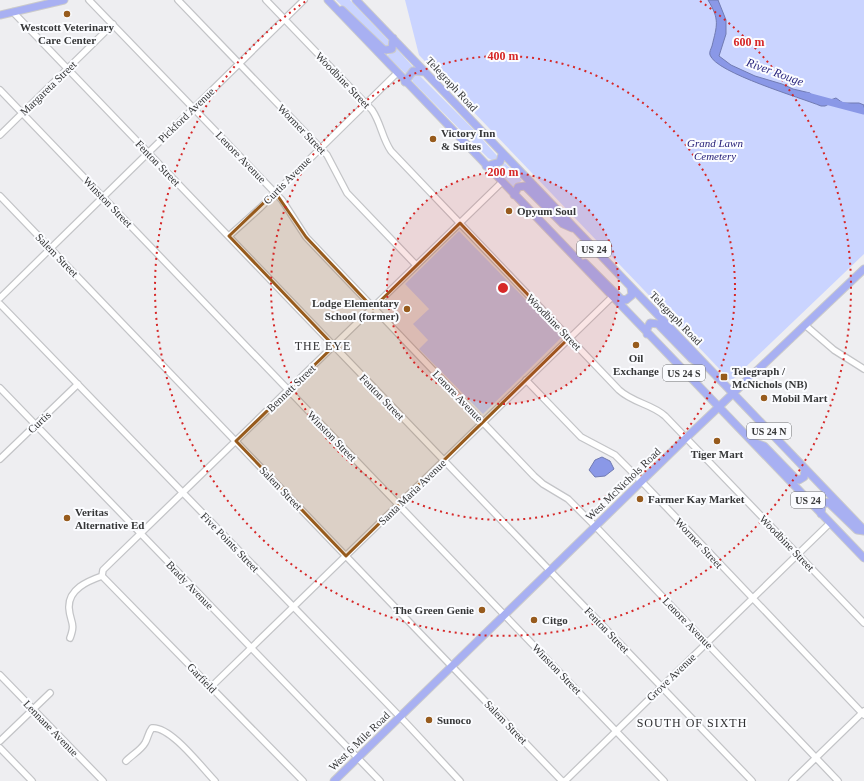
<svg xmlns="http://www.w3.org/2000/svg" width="864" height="781" font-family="'Times New Roman',serif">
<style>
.green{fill:#cad4ff}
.water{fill:#8a98e7;stroke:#717bb2}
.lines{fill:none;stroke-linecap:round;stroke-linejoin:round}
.river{stroke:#8a98e7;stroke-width:7}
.minor-casing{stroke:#c3c4c7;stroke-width:8}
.major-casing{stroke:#cbcbcb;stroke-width:9}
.minor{stroke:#fff;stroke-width:5.5}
.major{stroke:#a8b0f2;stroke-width:7}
.marked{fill:#975b1d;fill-opacity:0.2;stroke:#975b1d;stroke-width:3;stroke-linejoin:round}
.ring{fill:none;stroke:#d62828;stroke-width:2;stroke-dasharray:2 4}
.poi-dot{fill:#975b1d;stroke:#fbfcff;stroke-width:1.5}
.labels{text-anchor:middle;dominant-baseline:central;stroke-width:4;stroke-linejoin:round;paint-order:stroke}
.shield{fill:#fbfcff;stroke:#717274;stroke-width:1}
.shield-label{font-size:10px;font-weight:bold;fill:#363738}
.poi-label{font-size:11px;font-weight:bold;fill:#363738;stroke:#fbfcff;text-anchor:start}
.street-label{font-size:11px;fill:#363738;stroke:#fbfcff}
.park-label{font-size:11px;font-style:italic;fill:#1f1873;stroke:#fbfcff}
.water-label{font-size:12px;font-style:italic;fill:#231f7a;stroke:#fbfcff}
.neighbourhood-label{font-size:12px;letter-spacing:1px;fill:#2e2e30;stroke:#fbfcff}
.centre{fill:#d62828;stroke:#fbfcff;stroke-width:2}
.ring-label{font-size:12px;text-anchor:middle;font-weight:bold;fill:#d62828;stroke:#fbfcff;stroke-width:4;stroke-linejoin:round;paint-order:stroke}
</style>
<rect width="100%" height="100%" fill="#eeeef1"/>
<!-- green -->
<path class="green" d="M336,0H350L389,41L390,44L388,47L380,45Z
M405,0H864V254L731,381L419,55Z
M396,48L413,67L406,74L387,56Z
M414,74L419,75L475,131L499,158L495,162L488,158L413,82L411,77Z
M505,163L522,180L514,188L497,170Z
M459,231L562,337L483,414L419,349L428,340L413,324L429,309L405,284Z"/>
<!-- water -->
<path class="water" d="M708,0H718L726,20V34L719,56L731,65L755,76L782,84L793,89L810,93C813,95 814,99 817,101C823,105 829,100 836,98L843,103H859L864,105V113L849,107H842L833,102L825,106H821C802,98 716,73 710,55C709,52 711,49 712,46C717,25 720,20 708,0Z
M602,457L610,461L614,469L605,476L595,477L589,470L595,460Z"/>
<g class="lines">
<!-- river -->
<path class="river" d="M807,96L864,111"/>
<defs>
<path id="minor" d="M89,0L282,200L306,237L534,476L543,484L568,499L599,530L838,781
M178,0L327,155L347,193L416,265
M266,0L372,110C381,123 382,138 391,151L619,390C633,403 652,404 665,416L864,623
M13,12L752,781
M0,90L664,781
M0,135L113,24
M0,196L562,781
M229,236L260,208L397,73
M0,298L304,0
M0,304L407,724L460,781
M805,325L834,350L864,369
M526,380L581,437L615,455L646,486L864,715
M0,388L380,781
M0,459L78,384
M102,576L103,570L502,182
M102,576L303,781
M70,638C76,622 70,623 69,608C68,589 88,581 102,576
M0,675L103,781
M211,687L612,297
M0,741L50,693
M0,748L32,781
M126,761C132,755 141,750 145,743C148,738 148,733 152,728C171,726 202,768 215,781
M565,781L830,523
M792,781L864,711"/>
<path id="major" d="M328,0L864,558
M356,0L864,530
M342,10L383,49L386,50L392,49L393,38
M0,15L64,0
M405,82L413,71L425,72
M486,166L500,162L502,154
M514,195L518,187L525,186L563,224L572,228
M585,263L621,299L626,300L632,295L631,288
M647,334V329L650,323L658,324L692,359L702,366
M756,443L764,446L795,478L799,480L804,477L805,469
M821,514L822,505L828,502L857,530L864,531
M334,781L686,438L864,269"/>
</defs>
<!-- minor casing -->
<use href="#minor" class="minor-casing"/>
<!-- major casing -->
<use href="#major" class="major-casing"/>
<!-- minor -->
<use href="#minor" class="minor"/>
<!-- major -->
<use href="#major" class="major"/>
</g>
<!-- marked area -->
<path class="marked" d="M275,192L306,237L373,308L460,223L569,338L346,556L236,441L334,346L229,236Z"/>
<!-- distance rings -->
<circle cx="503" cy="288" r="116" fill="#d62828" fill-opacity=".12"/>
<g class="ring">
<circle cx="503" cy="288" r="116"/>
<circle cx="503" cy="288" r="232"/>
<path d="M700 1A348 348 0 1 1 306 1"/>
</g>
<!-- markers -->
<g class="poi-dot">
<circle cx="67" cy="14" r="4"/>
<circle cx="433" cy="139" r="4"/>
<circle cx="509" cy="211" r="4"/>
<circle cx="407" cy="309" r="4"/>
<circle cx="636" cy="345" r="4"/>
<rect x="720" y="373" width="8" height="8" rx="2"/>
<circle cx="764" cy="398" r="4"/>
<circle cx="717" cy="441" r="4"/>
<circle cx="640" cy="499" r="4"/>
<circle cx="67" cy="518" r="4"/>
<circle cx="482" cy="610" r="4"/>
<circle cx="534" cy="620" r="4"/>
<circle cx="429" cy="720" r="4"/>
</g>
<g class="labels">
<!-- shield labels -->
<g class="shield">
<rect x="577" y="241" width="34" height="16" rx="3"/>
<rect x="663" y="365" width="42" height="16" rx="3"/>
<rect x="747" y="423" width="44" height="16" rx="3"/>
<rect x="791" y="492" width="34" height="16" rx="3"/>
</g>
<g class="shield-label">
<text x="594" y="249">US 24</text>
<text x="684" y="373">US 24 S</text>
<text x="769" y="431">US 24 N</text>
<text x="808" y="500">US 24</text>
</g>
<!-- poi labels -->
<g class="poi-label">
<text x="67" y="27" text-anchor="middle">Westcott Veterinary<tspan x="67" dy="13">Care Center</tspan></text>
<text x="441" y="133">Victory Inn<tspan x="441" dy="13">&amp; Suites</tspan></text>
<text x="517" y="211">Opyum Soul</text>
<text x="399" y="303" text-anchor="end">Lodge Elementary<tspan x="399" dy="13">School (former)</tspan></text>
<text x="636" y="358" text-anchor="middle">Oil<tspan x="636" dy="13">Exchange</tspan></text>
<text x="732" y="371">Telegraph /<tspan x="732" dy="13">McNichols (NB)</tspan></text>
<text x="772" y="398">Mobil Mart</text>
<text x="717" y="454" text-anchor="middle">Tiger Mart</text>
<text x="648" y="499">Farmer Kay Market</text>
<text x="75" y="512">Veritas<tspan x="75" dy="13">Alternative Ed</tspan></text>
<text x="474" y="610" text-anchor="end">The Green Genie</text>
<text x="542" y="620">Citgo</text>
<text x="437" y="720">Sunoco</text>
</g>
<!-- street labels -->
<g class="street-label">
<text transform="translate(343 80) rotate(46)">Woodbine Street</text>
<text transform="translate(452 84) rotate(47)">Telegraph Road</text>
<text transform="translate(48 88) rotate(-44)">Margareta Street</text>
<text transform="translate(186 115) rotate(-44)">Pickford Avenue</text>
<text transform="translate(302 129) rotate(46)">Wormer Street</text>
<text transform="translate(241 157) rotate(46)">Lenore Avenue</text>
<text transform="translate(158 163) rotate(46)">Fenton Street</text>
<text transform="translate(287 180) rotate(-45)">Curtis Avenue</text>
<text transform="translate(108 202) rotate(46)">Winston Street</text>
<text transform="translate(57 255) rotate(46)">Salem Street</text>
<text transform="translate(676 318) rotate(46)">Telegraph Road</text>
<text transform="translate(554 322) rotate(46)">Woodbine Street</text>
<text transform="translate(291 388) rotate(-44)">Bennett Street</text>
<text transform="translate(458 396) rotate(46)">Lenore Avenue</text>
<text transform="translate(382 397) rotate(46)">Fenton Street</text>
<text transform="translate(39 422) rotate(-43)">Curtis</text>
<text transform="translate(332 436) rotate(46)">Winston Street</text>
<text transform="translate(623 484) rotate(-44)">West McNichols Road</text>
<text transform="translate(281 488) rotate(46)">Salem Street</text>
<text transform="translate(412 492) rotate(-44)">Santa Maria Avenue</text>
<text transform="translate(230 542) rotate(46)">Five Points Street</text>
<text transform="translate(699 543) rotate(47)">Wormer Street</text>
<text transform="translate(787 543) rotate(46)">Woodbine Street</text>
<text transform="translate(190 585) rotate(46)">Brady Avenue</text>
<text transform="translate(688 623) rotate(46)">Lenore Avenue</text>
<text transform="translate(607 630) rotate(46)">Fenton Street</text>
<text transform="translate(557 669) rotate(46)">Winston Street</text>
<text transform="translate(671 677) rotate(-44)">Grove Avenue</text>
<text transform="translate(202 678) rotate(46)">Garfield</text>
<text transform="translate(506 722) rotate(46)">Salem Street</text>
<text transform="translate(51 728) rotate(46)">Lennane Avenue</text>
<text transform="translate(359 741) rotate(-44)">West 6 Mile Road</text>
</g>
<!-- park labels -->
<g class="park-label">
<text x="715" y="143">Grand Lawn<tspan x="715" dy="13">Cemetery</tspan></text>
</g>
<!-- water labels -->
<g class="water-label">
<text transform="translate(775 72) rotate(20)">River Rouge</text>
</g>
<!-- neighbourhood labels -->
<g class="neighbourhood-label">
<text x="323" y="346">THE EYE</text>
<text x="692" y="723">SOUTH OF SIXTH</text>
</g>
</g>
<circle cx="503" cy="288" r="6" class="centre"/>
<g class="ring-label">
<text x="749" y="46">600 m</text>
<text x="503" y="60">400 m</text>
<text x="503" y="176">200 m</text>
</g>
</svg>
